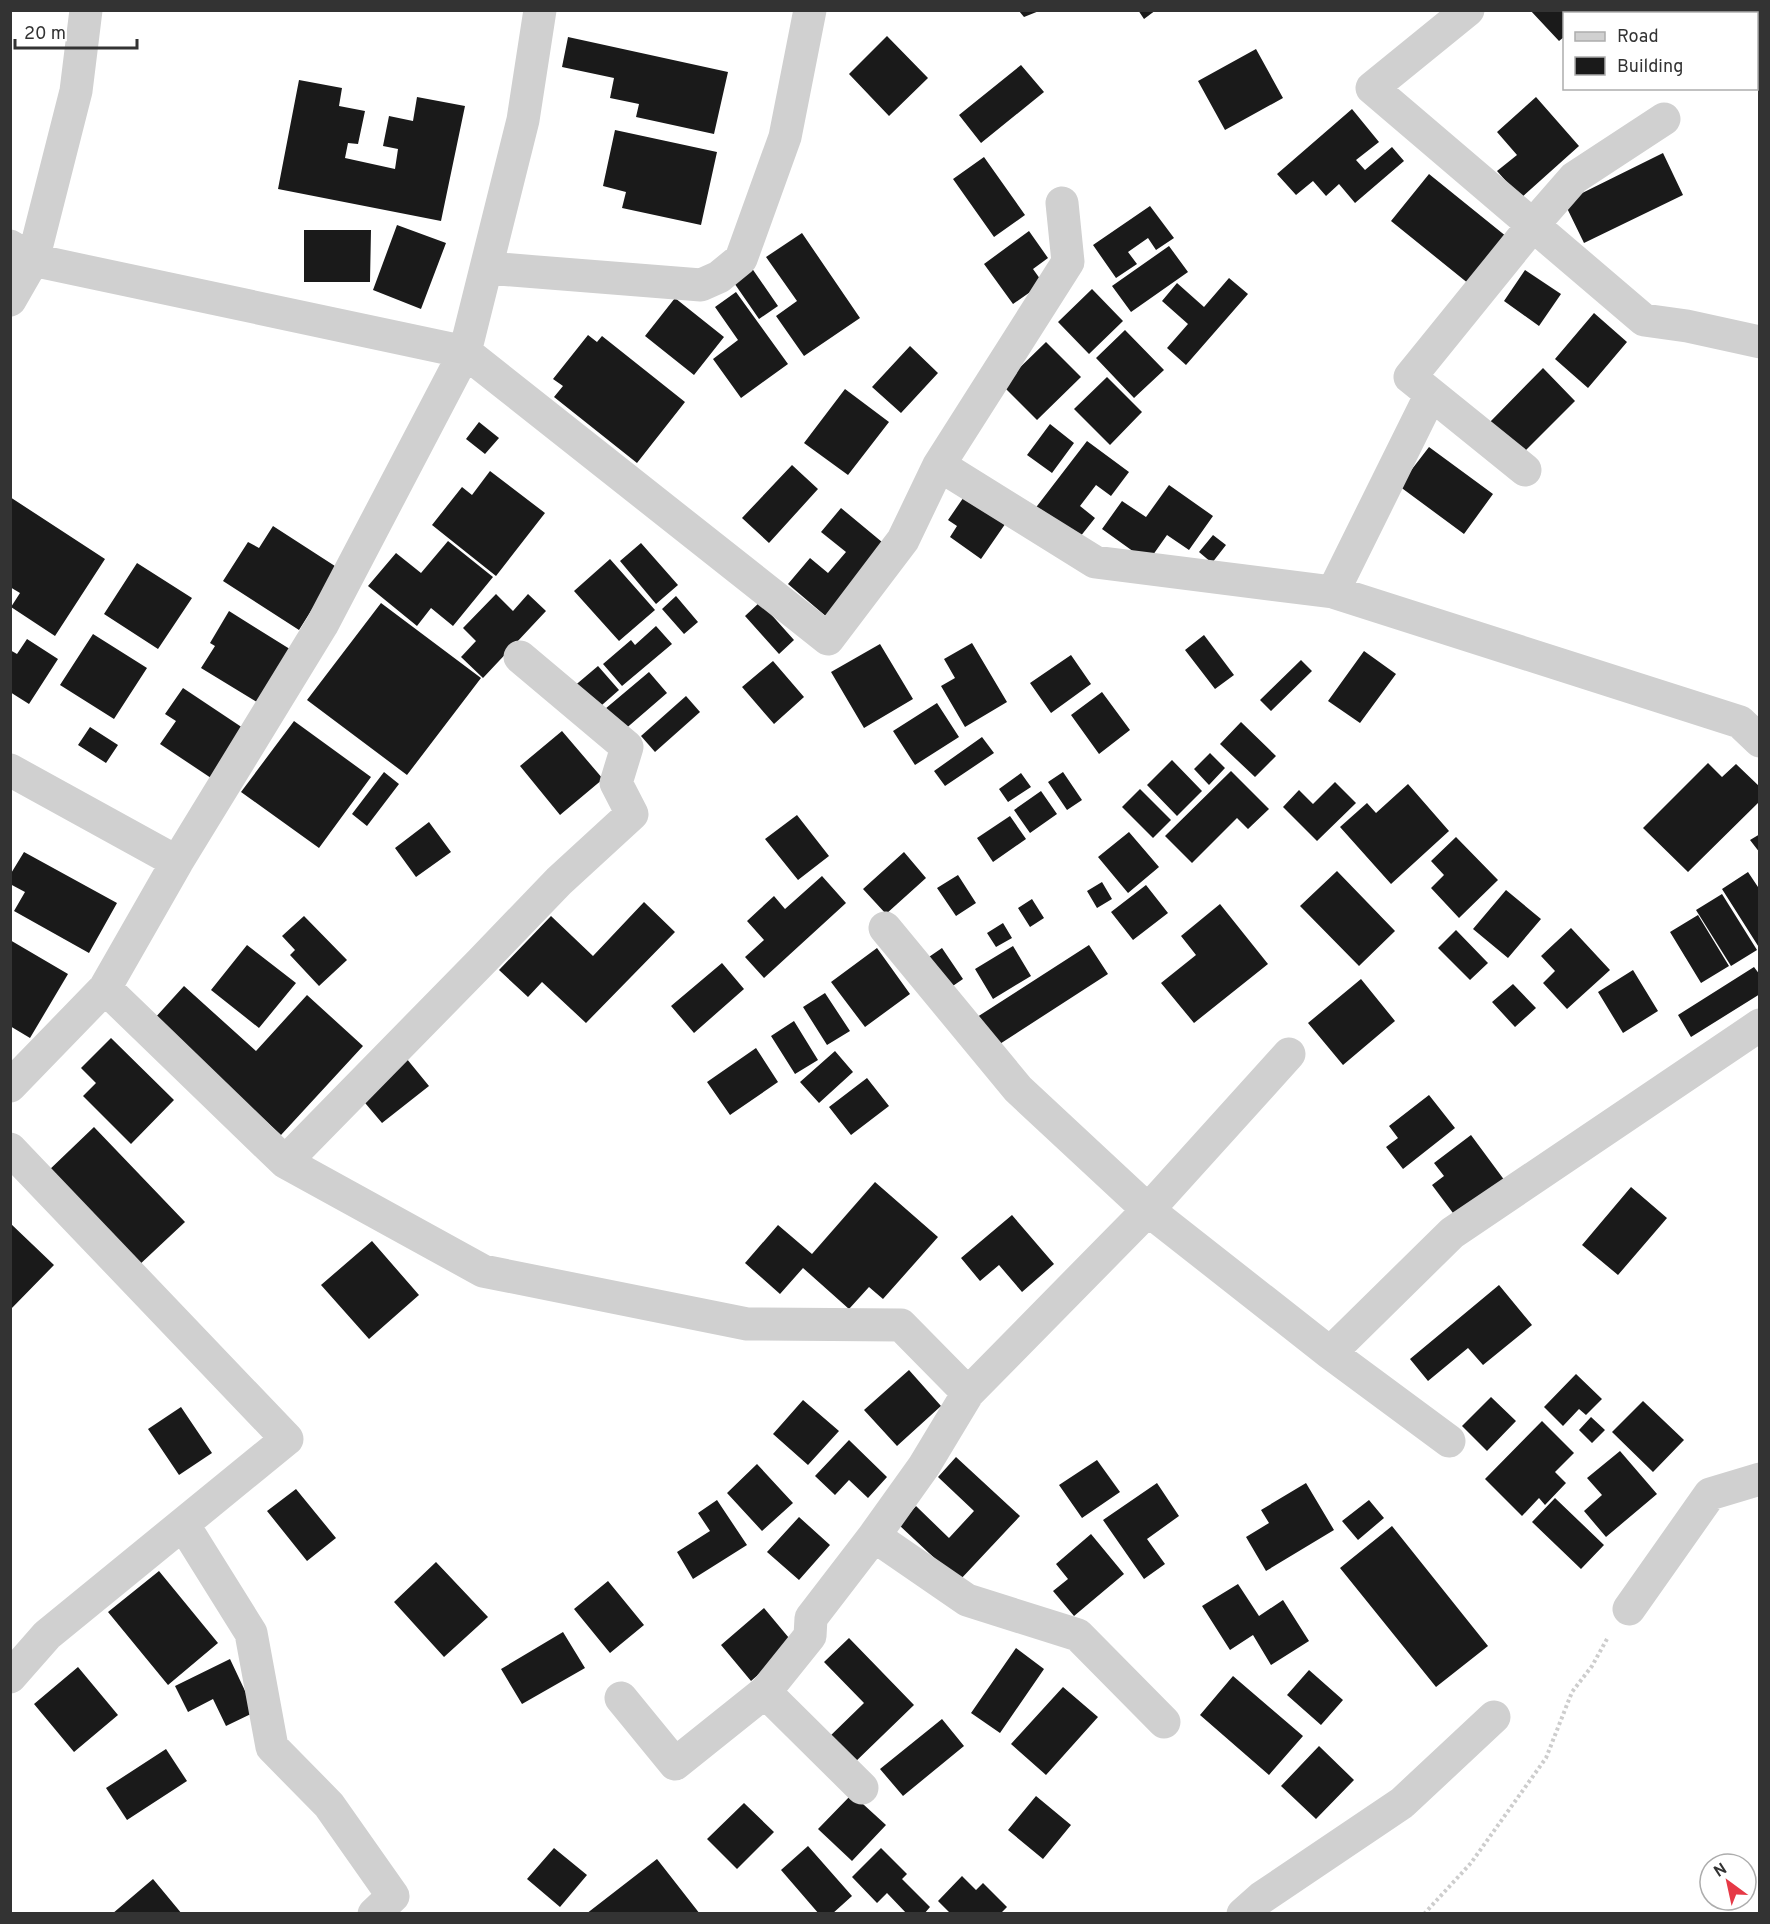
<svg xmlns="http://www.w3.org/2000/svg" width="1770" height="1924" font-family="Overpass,sans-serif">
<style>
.building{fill:#1a1a1a}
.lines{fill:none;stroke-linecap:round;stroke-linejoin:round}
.path{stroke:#cdcdcd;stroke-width:4;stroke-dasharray:3 3;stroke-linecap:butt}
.minor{stroke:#d0d0d0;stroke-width:33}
</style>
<rect width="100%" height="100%" fill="#fff"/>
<!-- building -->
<path class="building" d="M1138,10H1156L1144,19Z
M1530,10H1584L1587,14H1564V37L1559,41Z
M1664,10H1692L1695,14H1661Z
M1019,11H1039L1024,17Z
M887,36L928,78L889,116L849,74Z
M568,37L728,72L714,134L636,117L639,104L610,98L614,78L562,67Z
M1760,46V71L1756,67V49Z
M1256,49L1283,98L1225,130L1198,81Z
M1021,65L1044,92L981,143L959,115Z
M299,80L342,88L339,106L365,111L358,144L348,143L345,158L395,169L398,149L383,146L389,116L413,121L417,97L465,106L441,221L278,189Z
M1536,97L1579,146L1521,198L1497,171L1517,155L1497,132Z
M1352,109L1379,142L1356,160L1365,170L1392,147L1404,161L1355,203L1339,184L1326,196L1313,181L1296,195L1277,174Z
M615,130L717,152L701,225L622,208L626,192L603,186Z
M1663,153L1683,195L1584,243L1564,202Z
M984,157L1025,215L994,237L953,179Z
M1429,174L1507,237L1469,284L1391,221Z
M1150,206L1174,238L1156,250L1148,238L1128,252L1137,264L1116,278L1093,245Z
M397,225L446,243L421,309L373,290Z
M304,230H371L370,282H304Z
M1029,231L1048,258L1033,269L1043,283L1013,304L984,264Z
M802,233L860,318L804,356L776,316L797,301L766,257Z
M1169,246L1188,272L1131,312L1112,286Z
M749,264L778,306L759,319L730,277Z
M1525,270L1561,294L1539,326L1504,301Z
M1229,278L1248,294L1186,365L1167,348L1188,324L1162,301L1177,283L1204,307Z
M1092,289L1123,321L1089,354L1058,322Z
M736,292L788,364L741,398L713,359L738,340L715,307Z
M675,298L724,337L694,375L645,336Z
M1594,313L1627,342L1588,388L1555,359Z
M1125,330L1164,370L1134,398L1096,358Z
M588,335L597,342L602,336L685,402L637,463L554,397L563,386L553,379Z
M1046,342L1081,377L1037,420L1002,385Z
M910,346L938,373L901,413L872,387Z
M1543,368L1575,401L1522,454L1490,422Z
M1107,377L1142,412L1110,445L1074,409Z
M845,389L889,422L848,475L804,443Z
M479,422L499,438L485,454L466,439Z
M1050,424L1074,443L1052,473L1027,455Z
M1087,441L1129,472L1111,496L1096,485L1080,506L1095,518L1076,542L1034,510Z
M1429,447L1493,494L1464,534L1399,486Z
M792,465L818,489L769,543L742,518Z
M490,471L545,513L496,576L432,525L462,487L472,495Z
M1169,485L1213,516L1189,550L1167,535L1148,562L1102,529L1122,501L1146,517Z
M970,488L1010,517L981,559L950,537L957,526L948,520Z
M10,497L105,559L55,636L11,607L20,593L10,587Z
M841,508L888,547L828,618L788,584L810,558L828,573L846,552L821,532Z
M273,526L338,568L299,630L223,581L248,542L259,548Z
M1213,535L1226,545L1212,563L1199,552Z
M448,541L493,577L453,626L431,608L417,626L368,586L396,553L421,573Z
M641,543L678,585L656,604L620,561Z
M610,559L655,610L619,641L574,591Z
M137,563L192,598L158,649L104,614Z
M496,594L513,611L528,594L546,611L483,678L461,657L476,641L463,628Z
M676,596L698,622L684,634L662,609Z
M760,602L794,640L779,654L745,616Z
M381,603L481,678L407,775L307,700Z
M229,611L293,651L260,704L201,668L215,646L210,643Z
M656,626L672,644L622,686L603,664L631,640L635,645Z
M93,634L147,668L114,719L60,685Z
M1204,635L1234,675L1215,689L1185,650Z
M27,639L58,659L29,704L10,692V650L17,654Z
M972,643L1007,702L965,727L941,686L955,678L944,659Z
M880,644L913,699L864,728L831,672Z
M1364,651L1396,674L1360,723L1328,701Z
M1071,655L1091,684L1051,713L1030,683Z
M1301,660L1312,671L1271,711L1260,700Z
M773,661L804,697L774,724L742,687Z
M598,666L619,690L594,712L572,688Z
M649,672L667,693L623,731L605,709Z
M183,688L246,730L214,780L160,744L176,721L165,714Z
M1102,692L1130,730L1099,754L1071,715Z
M686,696L700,712L655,752L641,736Z
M937,703L959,737L915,765L893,731Z
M294,721L371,777L319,848L241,792Z
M1241,722L1276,756L1255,777L1220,744Z
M90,727L118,745L106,763L78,745Z
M562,731L603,779L560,815L520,766Z
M982,737L994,753L945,786L934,771Z
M1210,753L1225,768L1209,785L1194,769Z
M1172,760L1202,791L1177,816L1147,785Z
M1708,763L1722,777L1736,764L1760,787V801L1688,872L1643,828Z
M1231,771L1269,809L1248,829L1237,818L1192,863L1165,836Z
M384,772L399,784L367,826L352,814Z
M1063,772L1082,800L1067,810L1048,782Z
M1021,773L1031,787L1008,802L999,789Z
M1335,782L1356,803L1317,841L1283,807L1299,790L1313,804Z
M1408,784L1449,831L1391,884L1340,827L1367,803L1376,813Z
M1140,789L1171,820L1153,838L1122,807Z
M1041,791L1057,814L1030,833L1014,810Z
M797,815L829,856L798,880L765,839Z
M1010,816L1026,839L993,862L977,838Z
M429,822L451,852L416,877L395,848Z
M1129,832L1159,867L1128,893L1098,857Z
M1760,834V853L1750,840Z
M1456,837L1498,880L1459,918L1431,888L1444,875L1431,861Z
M24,852L117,903L89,953L14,911L25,892L10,884V875Z
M904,852L926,878L886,914L863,889Z
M1337,871L1395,931L1359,966L1300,906Z
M1748,872L1760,890V949L1722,889Z
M958,875L976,903L956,916L937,888Z
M822,876L846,903L764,978L745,957L764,940L747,921L774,896L785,909Z
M1102,882L1112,899L1097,908L1087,891Z
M1146,885L1168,913L1133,940L1111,912Z
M1506,890L1541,919L1508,958L1473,929Z
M1722,894L1757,950L1731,966L1696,910Z
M1032,899L1044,918L1030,927L1018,908Z
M644,902L675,932L586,1023L542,982L528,997L499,970L551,916L593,956Z
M1220,904L1268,964L1194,1023L1161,983L1196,955L1181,936Z
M1698,915L1729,966L1701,983L1670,932Z
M304,916L347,960L319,986L290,955L295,950L282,936Z
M1003,923L1012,938L996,947L987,933Z
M1571,928L1610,970L1567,1009L1543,983L1555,971L1541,956Z
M1456,930L1488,963L1470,980L1438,948Z
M10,940L68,974L30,1038L10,1026Z
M247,945L296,983L259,1028L211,990Z
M1089,945L1108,974L992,1049L974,1019Z
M1013,946L1031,976L993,999L975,969Z
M877,948L910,994L865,1027L831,982Z
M942,948L963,979L944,992L923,961Z
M722,963L744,989L694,1033L671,1006Z
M1754,967L1760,975V994L1691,1037L1678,1015Z
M1633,970L1658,1011L1623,1033L1598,992Z
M1361,979L1395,1021L1343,1065L1308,1023Z
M1513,984L1536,1008L1515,1027L1492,1002Z
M184,986L256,1051L307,995L363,1046L281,1135L154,1019Z
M825,993L850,1031L827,1045L803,1007Z
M794,1021L818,1060L795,1074L771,1036Z
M111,1038L174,1100L131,1144L83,1096L96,1083L81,1068Z
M756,1048L778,1082L730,1115L707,1082Z
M835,1051L853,1072L819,1103L800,1082Z
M402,1053L429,1086L382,1123L355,1091Z
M867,1078L889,1106L851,1135L829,1107Z
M1429,1095L1455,1128L1403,1169L1386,1147L1398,1138L1389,1126Z
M94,1127L185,1222L137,1267L46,1173Z
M1471,1135L1505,1181L1456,1217L1432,1185L1444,1176L1434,1163Z
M875,1182L938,1237L883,1299L869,1287L849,1309L803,1268L780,1294L745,1263L778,1225L812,1254Z
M1631,1187L1667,1218L1618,1275L1582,1245Z
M1012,1215L1054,1264L1022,1292L999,1265L980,1281L961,1258Z
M10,1223L54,1265L10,1310Z
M372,1241L419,1295L369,1339L321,1285Z
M1499,1285L1532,1325L1483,1365L1468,1348L1428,1381L1410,1359Z
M909,1370L941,1406L897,1446L864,1410Z
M1576,1374L1602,1399L1586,1415L1579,1409L1563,1426L1544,1407Z
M1491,1397L1516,1421L1487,1451L1462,1426Z
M803,1400L839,1431L808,1465L773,1434Z
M1643,1401L1684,1440L1653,1472L1612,1432Z
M181,1407L212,1453L179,1475L148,1429Z
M1591,1417L1605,1430L1592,1443L1579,1430Z
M1542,1421L1574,1453L1555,1472L1566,1483L1545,1505L1539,1498L1522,1516L1485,1479Z
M849,1440L887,1477L868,1498L849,1480L835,1495L815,1476Z
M1620,1451L1657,1494L1606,1537L1584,1511L1602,1495L1587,1478Z
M956,1457L1020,1516L959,1581L899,1525L916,1506L949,1538L974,1511L938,1477Z
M1097,1460L1120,1492L1082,1518L1059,1485Z
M757,1464L793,1503L762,1531L727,1493Z
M1157,1483L1179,1516L1147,1539L1165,1564L1144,1579L1103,1520Z
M1306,1483L1334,1530L1266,1571L1246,1537L1269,1523L1261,1510Z
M296,1489L336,1538L307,1561L267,1511Z
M1555,1498L1604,1545L1581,1569L1532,1522Z
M717,1500L747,1545L693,1579L677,1552L710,1531L698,1513Z
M1369,1500L1384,1518L1358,1540L1342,1521Z
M799,1517L830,1545L799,1580L767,1552Z
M1392,1526L1488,1646L1436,1687L1340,1568Z
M1091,1534L1124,1574L1074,1616L1053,1591L1068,1579L1056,1564Z
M436,1562L488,1617L444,1657L394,1602Z
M159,1571L218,1643L168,1685L108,1612Z
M608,1581L644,1625L610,1653L574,1609Z
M1238,1584L1259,1616L1283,1600L1309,1641L1271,1665L1253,1635L1230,1650L1202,1606Z
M764,1608L794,1644L751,1681L721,1645Z
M563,1632L585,1668L522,1704L501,1669Z
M849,1638L914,1705L851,1766L826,1740L864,1703L824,1662Z
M1016,1648L1044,1669L1000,1733L971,1713Z
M230,1659L255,1712L226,1726L213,1699L188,1712L175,1686Z
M78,1667L118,1715L74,1752L34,1704Z
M1309,1670L1343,1700L1321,1725L1287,1695Z
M1233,1676L1303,1736L1269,1775L1200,1715Z
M1063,1687L1098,1717L1046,1775L1011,1744Z
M942,1719L964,1746L903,1796L880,1769Z
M1319,1746L1354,1780L1316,1819L1281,1786Z
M166,1749L187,1781L127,1820L106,1788Z
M852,1794L886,1825L852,1861L818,1829Z
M1036,1796L1071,1825L1043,1859L1008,1830Z
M744,1803L774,1832L737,1869L707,1839Z
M808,1846L852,1896L832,1914H819L781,1870Z
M554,1848L587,1875L560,1907L527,1879Z
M881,1848L907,1874L902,1879L930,1907L924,1914H907L887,1893L877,1903L852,1877Z
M657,1859L700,1914H586Z
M962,1876L976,1890L983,1883L1007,1907L1000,1914H951L938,1901Z
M153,1879L182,1914H112Z"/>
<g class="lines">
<!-- path -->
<path class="path" d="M1424,1914L1471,1863L1546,1758L1572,1692L1592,1666L1607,1639"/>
<!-- minor -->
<path class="minor" d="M1468,10L1372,88L1644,320L1687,326L1760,342
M1604,10L1607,14
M10,246L33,260L465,352L828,639L903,540L939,465L1095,562L1333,592L1740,722L1760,741
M487,268L701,285L719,277L741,259L785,137L810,10
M10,300L33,260L76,91L86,10
M939,465L1068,262L1062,203
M1525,470L1410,377L1533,225L1574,178L1664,119
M1333,592L1431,394
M10,770L177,862L105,988L10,1086
M177,862L322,625L465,352L523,120L540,10
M885,928L1018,1089L1148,1210L1330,1353L1449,1441
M105,988L285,1162L483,1271L747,1324L901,1325L968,1393
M10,1149L287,1439L47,1635L10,1677
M285,1162L481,962L559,881L632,814L616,783L627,747L520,657
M1330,1353L1452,1233L1760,1025
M183,1524L251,1633L272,1747L329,1805L393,1896L374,1914
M874,1536L967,1600L1078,1635L1164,1722
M1629,1609L1710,1494L1760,1479
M765,1692L862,1788
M621,1698L675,1764L765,1692L810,1636L811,1618L874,1536L924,1466L968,1393L1148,1210L1289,1054
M1243,1914L1261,1898L1402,1803L1494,1717"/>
</g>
<!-- border -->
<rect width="1770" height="1924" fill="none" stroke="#333333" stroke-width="24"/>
<!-- legend -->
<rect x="1563" y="12" width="195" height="78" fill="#ffffff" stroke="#adadad" stroke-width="1.5"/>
<rect x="1575" y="32" width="30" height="9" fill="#d0d0d0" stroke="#adadad" stroke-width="1.5"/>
<text x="1617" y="42" font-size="18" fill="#333333">Road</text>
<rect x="1575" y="57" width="30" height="18" fill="#1a1a1a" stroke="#adadad" stroke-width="1.5"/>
<text x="1617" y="72" font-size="18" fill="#333333">Building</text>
<!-- north arrow -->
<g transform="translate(1728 1882) rotate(327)"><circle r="28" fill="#ffffff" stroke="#adadad" stroke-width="1.5"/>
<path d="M0-4.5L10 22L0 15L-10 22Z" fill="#e63946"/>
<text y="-9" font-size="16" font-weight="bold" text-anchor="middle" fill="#333333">N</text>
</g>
<!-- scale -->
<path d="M15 39v9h122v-9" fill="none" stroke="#333333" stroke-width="3"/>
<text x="24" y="39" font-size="18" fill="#333333" stroke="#ffffff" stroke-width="4.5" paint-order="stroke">20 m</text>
</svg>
